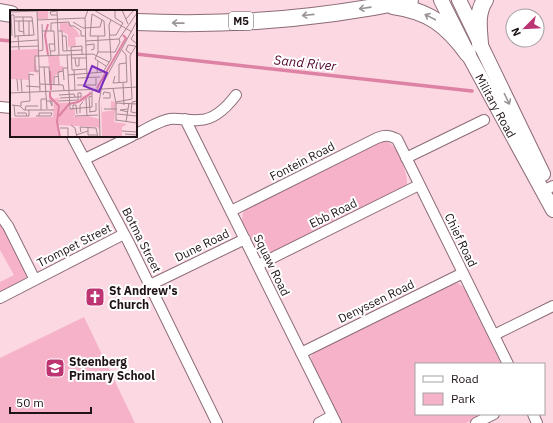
<svg xmlns="http://www.w3.org/2000/svg" width="553" height="423" font-family="'IBM Plex Sans',sans-serif">
<style>
.green{fill:#f6b2c8}
.lines{fill:none;stroke-linecap:round;stroke-linejoin:round}
.stream{stroke:#dd82a3;stroke-width:3.5}
.minor-casing{stroke:#8c6c77;stroke-width:12}
.secondary-casing{stroke:#8c6c77;stroke-width:16}
.primary-casing{stroke:#8c6c77;stroke-width:18}
.minor{stroke:#fff;stroke-width:10}
.secondary{stroke:#fff;stroke-width:14}
.primary{stroke:#fff;stroke-width:16}
.oneway{stroke:#9a9597}
.labels{text-anchor:middle;dominant-baseline:central;stroke-width:4;stroke-linejoin:round;paint-order:stroke}
.shield{fill:#fff;stroke:#625a5d;stroke-width:1}
.shield-label{font-size:11px;font-weight:bold;fill:#1f1317}
.street-label{font-size:12px;fill:#1f1317;stroke:#fff}
.poi-label{font-size:12px;font-weight:bold;fill:#1f1317;stroke:#fff;text-anchor:start}
.water-label{font-size:13px;font-style:italic;fill:#52002a;stroke:#fff}
.inset-river{fill:none;stroke:#dd82a3;stroke-width:2}
.inset-road{fill:none;stroke:#a48991;stroke-width:1}
.view{fill:#7b2cbf;fill-opacity:0.15;stroke:#7b2cbf;stroke-width:2}
.inset-edge{fill:none;stroke:#1f1317;stroke-width:2}
</style>
<rect width="100%" height="100%" fill="#fcd8e3"/>
<!-- green -->
<path class="green" d="M380,142C385,142 388,141 392,145C399,151 408,175 407,184L401,190L270,255H263L258,251L242,221L243,213L247,208Z
M0,222L27,277L0,293V282L14,275L0,250Z
M458,283L464,288L501,364H416V414H485L466,423H341L312,364L311,356L316,351L451,284Z
M84,317L135,423H0V358Z"/>
<g class="lines">
<!-- stream -->
<path class="stream" d="M0,40L11,41
M136,54L472,91"/>
<defs>
<path id="minor" d="M0,107L11,108
M185,119L336,423
M136,134C147,129 158,121 170,119C180,118 189,121 199,120C214,120 227,107 236,95
M72,136L129,243L217,423
M406,158L484,120
M85,159L132,136
M542,191L553,186
M231,211L377,138C385,135 389,135 397,139L508,364
M0,215L8,226L35,280
M258,265L419,185
M150,285L245,239
M0,298L124,234
M494,335L553,306
M301,353L463,273
M533,414L537,423
M319,423L332,416
M476,423L494,414"/>
<g id="secondary">
<path id="s1" d="M441,0L468,54L553,210"/>
<path d="M459,0L543,174"/>
</g>
<path id="primary" d="M393,6C429,11 447,25 468,54
M0,12L11,14
M136,22C227,26 321,19 410,0
M480,44C479,28 476,14 485,0"/>
</defs>
<!-- minor casing -->
<use href="#minor" class="minor-casing"/>
<!-- secondary casing -->
<use href="#secondary" class="secondary-casing"/>
<!-- primary casing -->
<use href="#primary" class="primary-casing"/>
<!-- minor -->
<use href="#minor" class="minor"/>
<!-- secondary -->
<use href="#secondary" class="secondary"/>
<!-- primary -->
<use href="#primary" class="primary"/>
</g>
<!-- one-way arrows -->
<defs><path id="oneway-shaft" d="M-6 0H5M1.5-3L5.5 0L1.5 3" fill="none" stroke-width="1.6" stroke-linecap="round" stroke-linejoin="round"/></defs>
<g class="oneway">
<use href="#oneway-shaft" transform="translate(365 8) rotate(172)"/>
<use href="#oneway-shaft" transform="translate(308 15) rotate(174)"/>
<use href="#oneway-shaft" transform="translate(430 17) rotate(-152)"/>
<use href="#oneway-shaft" transform="translate(178 23) rotate(-179)"/>
<use href="#oneway-shaft" transform="translate(507 99) rotate(64)"/>
</g>
<!-- icons -->
<defs>
<symbol id="church-square" viewBox="-11 -11 22 22"><rect x="-9" y="-9" width="18" height="18" rx="4" fill="#bc3472" stroke="#fff"/><path d="M-1.2-6h2.4v3.5h3.3v2.4h-3.3V6h-2.4V-.1h-3.3v-2.4h3.3Z" fill="#fff"/></symbol>
<symbol id="school-square" viewBox="-11 -11 22 22"><rect x="-9" y="-9" width="18" height="18" rx="4" fill="#bc3472" stroke="#fff"/><path d="M0-5L7-2L0 1L-7-2ZM-4 1L0 2.5L4 1V4Q0 6-4 4Z" fill="#fff"/></symbol>
</defs>
<g fill-rule="evenodd">
<use href="#church-square" x="84" y="286" width="22" height="22"/>
<use href="#school-square" x="44" y="357" width="22" height="22"/>
</g>
<g class="labels">
<!-- shield labels -->
<rect class="shield" x="229" y="12" width="24" height="18" rx="3"/>
<g class="shield-label">
<text x="241" y="21">M5</text>
</g>
<!-- street labels -->
<g class="street-label">
<text stroke="none"><textPath href="#s1" startOffset="119">Military Road</textPath></text>
<text transform="translate(302 161) rotate(-27)">Fontein Road</text>
<text transform="translate(333 213) rotate(-26)">Ebb Road</text>
<text transform="translate(142 240) rotate(63)">Botma Street</text>
<text transform="translate(461 240) rotate(64)">Chief Road</text>
<text transform="translate(74 245) rotate(-27)">Trompet Street</text>
<text transform="translate(202 245) rotate(-26)">Dune Road</text>
<text transform="translate(272 265) rotate(64)">Squaw Road</text>
<text transform="translate(376 301) rotate(-26)">Denyssen Road</text>
</g>
<!-- poi labels -->
<g class="poi-label">
<text x="109" y="290">St Andrew's<tspan x="109" dy="14">Church</tspan></text>
<text x="69" y="361">Steenberg<tspan x="69" dy="14">Primary School</tspan></text>
</g>
<!-- water labels -->
<g class="water-label">
<text transform="translate(305 63) rotate(6)">Sand River</text>
</g>
</g>
<!-- overview -->
<g transform="translate(10 10)">
<rect width="127" height="127" fill="#fcd8e3"/>
<path d="M27,0H38V9H28ZM50,13H59L67,21L70,27H65L66,36L58,37V25L50,20ZM28,39L29,46H25L28,65L26,62H19V70L0,69V40ZM38,46H49L50,56H53V61L44,66L41,80ZM79,80L82,84L74,91L59,95L58,98L65,99V106L62,107L78,106L89,109V119L87,117L48,115L50,127H0V108L43,107L44,92L39,90V82L43,89L49,88V93L68,92L71,87L79,84ZM91,90L92,102L104,100L101,99V91L106,92L104,112L117,114L112,117V127H92Z" fill="#f6b2c8"/>
<path class="inset-river" d="M38,45L35,25L38,14M40,61L41,80M87,78L116,28L113,25M40,82V87L49,96L47,112L50,127M49,106L59,94L68,92L81,83"/>
<path class="inset-road" d="M27,0L30,81M47,0L49,45M84,0L122,22M112,0L118,14M47,1L40,2L41,5H47M0,2L27,1M82,4L94,11L95,26H80ZM0,5H4L5,28M1,5L2,26M5,7H22L24,25L5,26M13,7L14,26M116,9L124,0M27,10L75,8M5,11H23M9,11V21L14,22M19,11V26M63,12L73,18L90,17L92,10M64,16L71,21V26H76M32,21H44L45,41H41M41,21V13L59,12L60,16H64M48,21H52L53,41L72,40M124,24L121,29L127,34M100,25H106L113,13L105,8V0M8,26L9,40M52,26H56L57,41M88,26V42L85,49L96,56M109,29L127,3M76,31L109,29M0,32L28,30M76,35L84,34V39L81,40M0,37L28,36M29,41L33,40L32,14M88,42H105L110,32L109,29M72,44V36L61,37L62,60L77,59M121,44L116,40L118,35L125,36M41,45L39,34H45M57,45L60,99L82,97V79M29,46L83,44L99,52M29,46H25V61H29M62,48H77M65,48L66,56H69V48M29,57H39L40,75M34,57L37,99M64,60L65,80M87,63L88,51M58,65L93,62L101,49L99,15L101,10M105,66L103,73L117,72L116,45L112,40M67,68L90,67M77,68L75,8L78,0M7,69L8,81M11,69L12,82M54,70L53,58H58M0,71V109M109,73V54L116,53M113,73L114,95M30,74L53,75L54,80M44,75V67L49,66M49,75L48,62L53,61M67,75H86V68M16,76L30,77M103,78L106,93V111M92,79L127,77M0,83L92,79M49,85L64,84L65,87M93,85L94,82L100,83V88H93M76,88L77,106M37,91H42V96L40,91M49,91L68,90V83H71V87H68L50,88M127,91L122,92L121,102L127,103M106,92L122,89L120,46L127,34M106,93L127,94M2,95L10,96L14,100H44M4,95L5,106H19V100M11,96V92L20,91L19,64L24,65M63,99V95H66L67,104M94,99H107M15,100L16,96H28M31,100V89H37M79,102L86,101V93M80,102L79,87L82,86M118,102L110,100L118,99M7,103H16L17,106M70,103V95L73,92M107,104L127,106M26,106H41L42,103H29V106M65,106L88,105M106,110L127,113M116,112L119,93M61,115L65,118L67,127M50,118H58V127M78,118V125H87M112,121L127,122M71,122L70,117L86,118L88,127M115,124L127,125M66,125L78,121M90,127L89,92L92,75L127,11"/>
<path class="view" d="M82,56L97,63L89,82L74,76Z"/>
<rect width="127" height="127" class="inset-edge"/>
</g>
<!-- legend -->
<rect x="415" y="363" width="130" height="52" fill="#ffffff" stroke="#a5a1a2"/>
<rect x="423" y="376" width="20" height="6" fill="#ffffff" stroke="#a5a1a2"/>
<text x="451" y="383" font-size="12" fill="#1f1317">Road</text>
<rect x="423" y="393" width="20" height="12" fill="#f6b2c8" stroke="#a5a1a2"/>
<text x="451" y="403" font-size="12" fill="#1f1317">Park</text>
<!-- north arrow -->
<g transform="translate(525 28) rotate(246)"><circle r="19" fill="#ffffff" stroke="#a5a1a2"/>
<path d="M0-3L7 15L0 10L-7 15Z" fill="#bc3472"/>
<text y="-6" font-size="11" font-weight="bold" text-anchor="middle" fill="#1f1317">N</text>
</g>
<!-- scale -->
<path d="M10 407v6h81v-6" fill="none" stroke="#1f1317" stroke-width="2"/>
<text x="16" y="407" font-size="12" fill="#1f1317" stroke="#ffffff" stroke-width="3" paint-order="stroke">50 m</text>
</svg>
